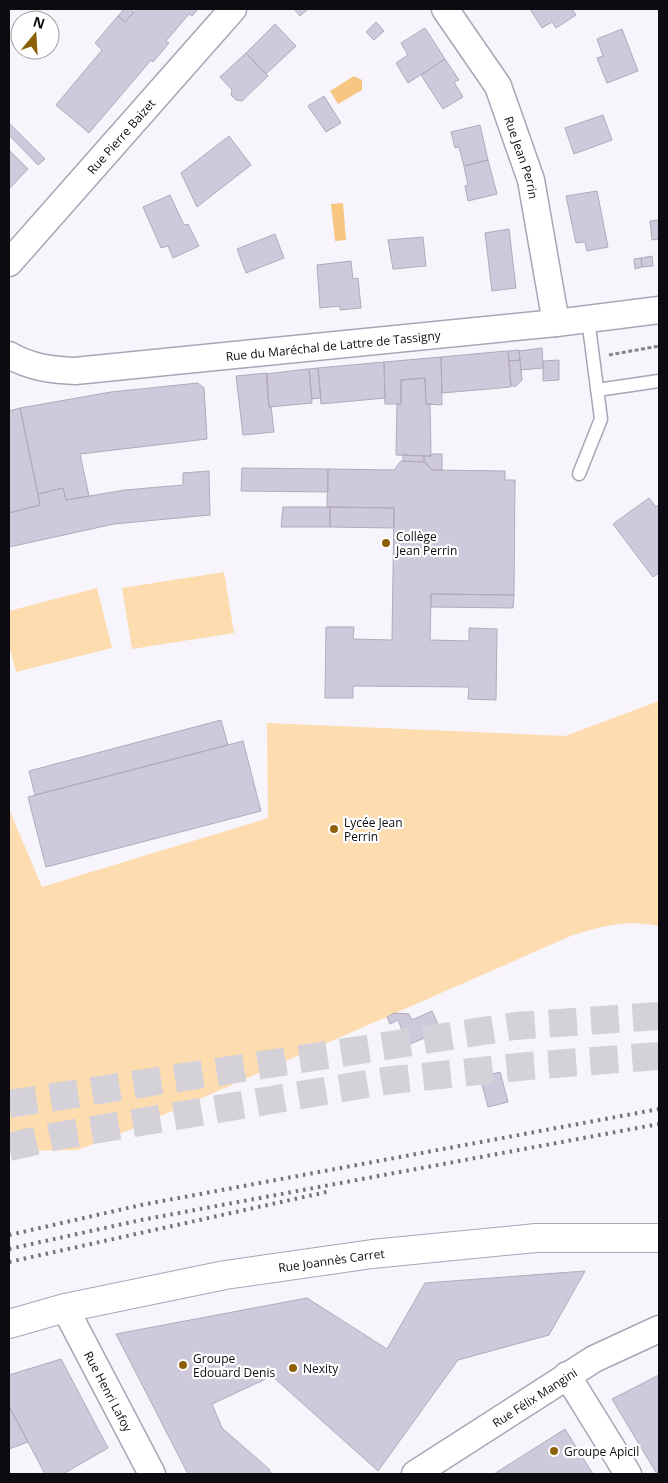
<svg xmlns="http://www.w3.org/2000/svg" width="668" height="1483" font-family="'Open Sans',sans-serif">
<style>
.green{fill:#fddcaf}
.water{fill:#f7c681}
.building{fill:#cfc9dc;stroke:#b0aabc}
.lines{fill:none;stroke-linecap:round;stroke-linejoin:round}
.highway-tunnel{stroke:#d4d1d9;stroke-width:28;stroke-dasharray:28 14;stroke-linecap:butt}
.lane-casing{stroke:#aaa4b6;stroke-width:15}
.street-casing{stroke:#aaa4b6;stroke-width:29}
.secondary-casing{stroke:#aaa4b6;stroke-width:30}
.path{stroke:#87848b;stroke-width:3;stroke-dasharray:4 2.5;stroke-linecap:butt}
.lane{stroke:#fff;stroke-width:12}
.street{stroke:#fff;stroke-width:26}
.secondary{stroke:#fff;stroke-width:28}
.rail{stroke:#75737a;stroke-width:4;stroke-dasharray:2.5 5;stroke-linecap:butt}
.poi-dot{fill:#8d5f06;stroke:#fff;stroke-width:2}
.labels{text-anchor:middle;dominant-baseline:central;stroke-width:4.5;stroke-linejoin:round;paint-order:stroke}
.street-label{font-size:12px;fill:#0d0b11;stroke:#fff}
.poi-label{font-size:12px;fill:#0d0b11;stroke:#fff;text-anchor:start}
</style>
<rect width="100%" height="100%" fill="#f7f4fc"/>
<!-- green -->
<path class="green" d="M224,572L234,633L132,649L122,588Z
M97,588L112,648L16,672L9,645V611Z
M659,701V926C627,919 603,926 573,935L113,1137L77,1150L9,1151V809L42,887L268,818L267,723L565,736Z"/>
<!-- water -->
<path class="water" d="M354,76L362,80V90L338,104L330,91Z
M343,203L346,240L335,241L331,204Z"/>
<!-- building -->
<path class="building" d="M124,9H130L134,12L125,22L118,16Z
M137,9H198L192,16L189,14L166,41L169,43L153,62L151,60L89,133L56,105L102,50L95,43L118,16L125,22Z
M294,9H308L300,16Z
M530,9H572L576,15L556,28L552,22L542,28Z
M376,22L384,31L374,40L366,32Z
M275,24L296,46L266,74L246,53Z
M425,28L445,59L408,83L396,63L408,55L401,43Z
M622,29L638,71L607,83L597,58L603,56L597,39Z
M246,53L268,76L242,101L236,100L231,95L232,90L220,77Z
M445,59L459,80L454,82L463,97L443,109L421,75Z
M324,96L341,123L326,132L308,106Z
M603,115L612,140L574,154L565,128Z
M9,123L45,159L38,165L9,135Z
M480,125L488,160L464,166L459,147L455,148L451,132Z
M229,136L251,165L197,207L181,173Z
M9,150L28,169L9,189Z
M488,160L497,194L468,201L465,186L468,185L464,166Z
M597,191L608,247L587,251L585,242L576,243L566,196Z
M170,195L184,225L188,224L199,246L173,258L168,246L161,248L143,207Z
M659,220V239L652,240L650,221Z
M509,229L516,288L492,291L485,233Z
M275,234L284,258L246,273L237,249Z
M423,237L426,266L393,269L388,240Z
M652,256L653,266L642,267L641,258Z
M641,258L642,267L635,269L634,259Z
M351,261L353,279L358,278L361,308L340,310V306L320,308L317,265Z
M542,348L543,368L521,370L519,351Z
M519,350L520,360L509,361L508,351Z
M506,351H508L511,387L442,393L441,357Z
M441,357L442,405L426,404L425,378L401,380V404H385L384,362Z
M520,360L522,380L515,387L511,385L509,361Z
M559,360V380L543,381V361Z
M384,362L385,398L321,404L318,368Z
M318,368L321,398L312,399L309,369Z
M307,369H309L312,403L269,407L266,374Z
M267,373L269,407L271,406L274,432L243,435L236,376Z
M425,378L426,404H430L431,456L396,455L397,404H401V380Z
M198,383L204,388L207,439L80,454L89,496L66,500L63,488L38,494L20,408L111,392Z
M20,408L40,505L9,513V411Z
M432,454H442V470H432L424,462V456H431Z
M403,455L424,456V462L403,461Z
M401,461L425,462L432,470L505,471V480H515L514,595L431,594L430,640L469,641V628L497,629L496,700L468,699L469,687L353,686V698H325L326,627H354L353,639L392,640L394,508L327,507L328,469L394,470Z
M242,468L328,469V492L241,491Z
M209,471L210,515L114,524L9,547V513L40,505L38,494L63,488L66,500L125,490L183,485V473Z
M649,498L656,507L659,504V573L653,577L613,524Z
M283,507H330V527H281Z
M330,507L394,508V528L330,527Z
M431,594L514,595L513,608L431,607Z
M221,720L228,745L35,795L29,771Z
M243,741L261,811L46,867L28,797Z
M432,1011L441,1031L408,1045L398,1020L390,1024L387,1017L394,1013L409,1014L412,1020Z
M500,1072L508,1102L488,1107L480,1077Z
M585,1271L549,1335L458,1360L378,1471L272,1376L212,1404L222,1428L269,1469L271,1474H188L116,1334L307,1298L387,1349L425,1283Z
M61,1359L108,1448L63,1474H45L9,1406V1375Z
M659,1375V1474H657L612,1399Z
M9,1406L28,1442L9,1449Z
M565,1429L593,1474H494Z"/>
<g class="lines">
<!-- highway-tunnel -->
<path class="highway-tunnel" d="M9,1104L515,1026L659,1016
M9,1147L57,1136L384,1081L528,1066L659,1056"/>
<defs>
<path id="lane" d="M597,390L659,381
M579,474L601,419L588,319"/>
<g id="street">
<path id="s1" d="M445,9L498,86L531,180L556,323"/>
<path id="s2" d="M9,263L233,9"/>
<path id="s3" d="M9,355C30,367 50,370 75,371L556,323L659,310"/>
<path id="s4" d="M65,1308L152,1474"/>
<path d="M567,1375L628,1474"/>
<path id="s5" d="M415,1474L594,1359L659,1329"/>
</g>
<g id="secondary">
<path id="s6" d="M9,1324L65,1308L225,1275L372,1254L536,1238H659"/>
</g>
</defs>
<!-- lane casing -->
<use href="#lane" class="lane-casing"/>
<!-- street casing -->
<use href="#street" class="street-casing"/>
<!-- secondary casing -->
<use href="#secondary" class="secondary-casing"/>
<!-- path -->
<path class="path" d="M609,355L659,346"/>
<!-- lane -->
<use href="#lane" class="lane"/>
<!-- street -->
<use href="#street" class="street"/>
<!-- secondary -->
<use href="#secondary" class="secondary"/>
<!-- rail -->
<path class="rail" d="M9,1235L141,1205L659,1109
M9,1249L141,1220L659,1124
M9,1262L331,1191"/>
</g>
<!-- markers -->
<g class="poi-dot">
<circle cx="386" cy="543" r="5"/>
<circle cx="334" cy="829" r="5"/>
<circle cx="183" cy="1365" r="5"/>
<circle cx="293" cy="1368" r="5"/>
<circle cx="554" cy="1451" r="5"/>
</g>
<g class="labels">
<!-- street labels -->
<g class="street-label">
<text stroke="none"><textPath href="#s2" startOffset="169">Rue Pierre Baizet</textPath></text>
<text stroke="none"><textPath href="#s1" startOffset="169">Rue Jean Perrin</textPath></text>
<text stroke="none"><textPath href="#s3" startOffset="328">Rue du Maréchal de Lattre de Tassigny</textPath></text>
<text stroke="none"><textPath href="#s6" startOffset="329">Rue Joannès Carret</textPath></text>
<text stroke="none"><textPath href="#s4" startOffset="94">Rue Henri Lafoy</textPath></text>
<text stroke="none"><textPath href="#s5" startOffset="142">Rue Félix Mangini</textPath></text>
</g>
<!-- poi labels -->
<g class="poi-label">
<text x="396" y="536">Collège<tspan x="396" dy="14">Jean Perrin</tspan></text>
<text x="344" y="822">Lycée Jean<tspan x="344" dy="14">Perrin</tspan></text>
<text x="193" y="1358">Groupe<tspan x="193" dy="14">Edouard Denis</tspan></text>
<text x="303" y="1368">Nexity</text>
<text x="564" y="1451">Groupe Apicil</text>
</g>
</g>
<!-- border -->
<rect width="668" height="1483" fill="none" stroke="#0d0b11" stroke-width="20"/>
<!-- north arrow -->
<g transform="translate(35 35) rotate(18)"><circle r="24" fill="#ffffff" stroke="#9e9da0"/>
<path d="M0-4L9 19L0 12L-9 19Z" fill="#8d5f06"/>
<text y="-8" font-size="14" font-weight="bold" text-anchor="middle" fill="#0d0b11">N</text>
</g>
</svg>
